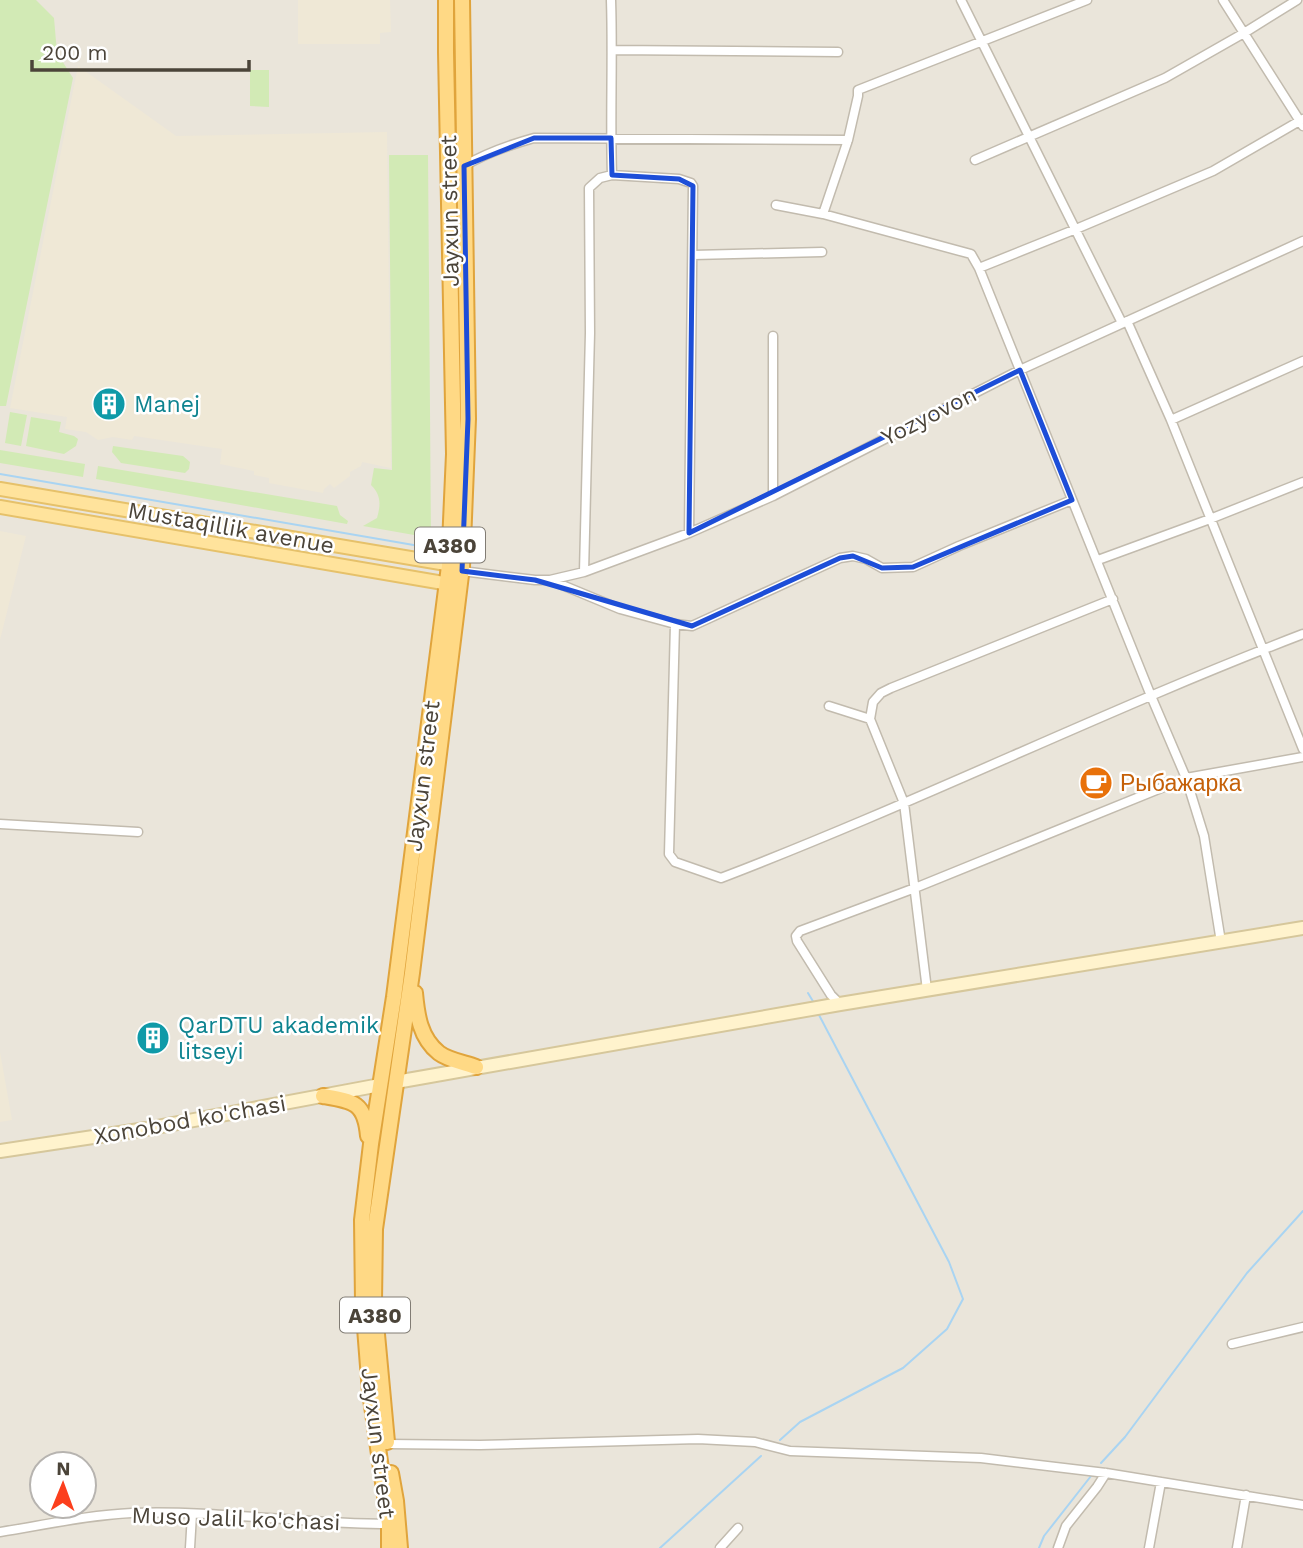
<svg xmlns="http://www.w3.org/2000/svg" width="1303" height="1548" font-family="'Work Sans',sans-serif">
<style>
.residential{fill:#eae5da;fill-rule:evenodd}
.education{fill:#efe8d6}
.green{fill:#d2eab5}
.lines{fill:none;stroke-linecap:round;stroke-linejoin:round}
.stream{stroke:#a9d4f2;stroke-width:2}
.minor-casing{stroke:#c2bbae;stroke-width:11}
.secondary-casing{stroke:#d6c79b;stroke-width:16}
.primary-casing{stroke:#e6c16a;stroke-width:16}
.trunk-casing{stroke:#e0a43c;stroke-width:18}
.minor{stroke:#fff;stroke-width:8}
.secondary{stroke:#fff3cd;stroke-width:12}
.primary{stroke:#ffe39c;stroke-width:12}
.trunk{stroke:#ffd985;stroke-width:14}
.marked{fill:none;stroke:#1d4ed8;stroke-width:5;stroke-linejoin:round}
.labels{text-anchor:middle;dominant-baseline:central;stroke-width:5;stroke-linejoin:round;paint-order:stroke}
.shield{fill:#fff;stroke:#817c74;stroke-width:2}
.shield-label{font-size:21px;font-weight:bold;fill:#4b4439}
.street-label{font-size:23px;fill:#4b4439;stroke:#fff}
.culture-label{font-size:23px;fill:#0d838f;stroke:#fff;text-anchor:start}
.food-label{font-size:23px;fill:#c56008;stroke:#fff;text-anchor:start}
</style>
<rect width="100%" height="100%" fill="#f6f3ec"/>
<!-- residential -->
<path class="residential" d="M0,0H1303V1548H0ZM42,1464H84V1506H42Z"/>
<!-- education -->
<path class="education" d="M298,0H390L391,32L380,33V44H298Z
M78,66L176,136L387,132L391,468L362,462L361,466L350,472V476L334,488L330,484L324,489L323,493L269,483V478L254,475V471L220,464L222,449L134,436L132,440L113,437L98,440L86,432L65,429L67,417L10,408Z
M0,531L26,536L0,640Z
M0,1052L12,1120L0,1122Z"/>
<!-- green -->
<path class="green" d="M0,0H36L54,18L57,53L73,78L6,406H0Z
M250,70H269V107L250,106Z
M389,155H428L431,538L363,526L377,518C381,504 381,495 371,485L374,468L392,470Z
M10,412L27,415L21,446L5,443Z
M31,417L61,422L59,432L74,436L78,439L76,446L64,454L26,446Z
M113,446L183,456L190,462L189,469L185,473L121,463L112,452Z
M0,450L85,464L83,477L0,463Z
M98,466L337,506L340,515L348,521L347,524L96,479Z"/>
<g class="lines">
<!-- stream -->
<path class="stream" d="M0,474L431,548
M808,993L814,1003
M780,1440L800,1422L903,1368L947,1329L963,1299L949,1262L819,1015
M1101,1463L1125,1437L1247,1273L1303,1211
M660,1548L761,1456
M1039,1548L1044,1536L1091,1476"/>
<defs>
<path id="minor" d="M611,0C613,58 610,117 612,175
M961,0L1122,323
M1223,0L1303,126
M612,50L838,52
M975,160L1165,78L1244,33L1297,0
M464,166C486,153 509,145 534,138L848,140
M776,205L823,214L971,254L979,268L1151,696L1186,778L1204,836L1221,942
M823,214L848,140L858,96V90L1087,0
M693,255L822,252
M979,268L1076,229L1213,171L1303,119
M1127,321L1171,420L1303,749
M773,336V496
M1171,420L1303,361
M1098,560L1210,519L1303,482
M462,571L535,580H550L620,609L675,624L692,626L840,558L853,556L866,559L882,568L913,567L959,546L1072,500
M584,572L590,333L589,188L600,178L612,175L679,179L691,183L693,186L689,533
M550,580L584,572L689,533L773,496L1020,370L1303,241
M675,624L669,854L675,862L721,878C917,803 1107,709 1303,634
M829,706L870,719
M0,824L138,832
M927,990L904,803L870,719L873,702L881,693L891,688L1113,599
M840,1004L831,995L797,941L796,936L800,931L915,888L1186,778L1303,757
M1232,1344L1303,1327
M387,1444L480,1445L698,1439L755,1442L790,1451L981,1458L1106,1473L1303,1505
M0,1532C44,1525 88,1515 132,1513C218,1510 303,1524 389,1524
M190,1548L192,1514
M720,1548L738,1528
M1058,1548L1066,1526L1097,1487L1106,1473
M1149,1548L1161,1482
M1237,1548L1246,1495"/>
<path id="secondary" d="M396,1082L840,1004L1303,928
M0,1151L146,1129L380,1085"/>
<path id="primary" d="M0,489L458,566
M0,507L455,585"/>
<path id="trunk" d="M415,993C417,1015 420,1038 439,1053C448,1060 465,1063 476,1067
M323,1096C353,1101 365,1102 368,1136
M387,1442L374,1302L375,1229L412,973L462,567L468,419L462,0
M391,1473L396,1501L400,1548
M389,1548V1524L370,1392L363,1302L362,1220L371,1144L394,997L449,566L454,454L446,52V0"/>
</defs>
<!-- minor casing -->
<use href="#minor" class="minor-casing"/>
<!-- secondary casing -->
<use href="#secondary" class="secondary-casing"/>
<!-- primary casing -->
<use href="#primary" class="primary-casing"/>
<!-- trunk casing -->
<use href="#trunk" class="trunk-casing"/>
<!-- minor -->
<use href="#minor" class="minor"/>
<!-- secondary -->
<use href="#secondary" class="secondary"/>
<!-- primary -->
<use href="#primary" class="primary"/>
<!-- trunk -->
<use href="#trunk" class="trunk"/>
</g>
<!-- marked area -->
<path class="marked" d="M534,138H611L612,175L679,179L693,186L689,533L1020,370L1072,500L913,567L882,568L853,556L840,558L692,626L535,580L462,571L468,419L464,166Z"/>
<!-- icons -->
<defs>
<symbol id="building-disc" viewBox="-11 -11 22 22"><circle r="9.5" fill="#0f9aa8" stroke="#fff"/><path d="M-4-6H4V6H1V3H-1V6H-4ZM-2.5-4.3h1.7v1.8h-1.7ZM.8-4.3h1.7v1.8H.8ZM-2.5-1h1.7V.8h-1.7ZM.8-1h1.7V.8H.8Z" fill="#fff"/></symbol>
<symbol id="cafe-disc" viewBox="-11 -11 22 22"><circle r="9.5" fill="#e8710a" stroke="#fff"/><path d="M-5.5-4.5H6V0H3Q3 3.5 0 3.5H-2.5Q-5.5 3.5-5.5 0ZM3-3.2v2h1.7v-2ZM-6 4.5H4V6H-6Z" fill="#fff"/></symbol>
</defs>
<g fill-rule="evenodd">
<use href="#building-disc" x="90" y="385" width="38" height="38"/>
<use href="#cafe-disc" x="1077" y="764" width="38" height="38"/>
<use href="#building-disc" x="134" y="1019" width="38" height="38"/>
</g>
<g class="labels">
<!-- shield labels -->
<g class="shield">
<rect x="415" y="527.5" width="70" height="35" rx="5"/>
<rect x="340" y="1297.5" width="70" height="35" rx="5"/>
</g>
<g class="shield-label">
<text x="450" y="545">A380</text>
<text x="375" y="1315">A380</text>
</g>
<!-- street labels -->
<g class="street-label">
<text transform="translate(450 211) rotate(-91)">Jayxun street</text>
<text transform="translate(929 416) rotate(-27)">Yozyovon</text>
<text transform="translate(231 528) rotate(10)">Mustaqillik avenue</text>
<text transform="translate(423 776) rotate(-83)">Jayxun street</text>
<text transform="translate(190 1120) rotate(-10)">Xonobod ko'chasi</text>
<text transform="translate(378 1443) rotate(83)">Jayxun street</text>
<text transform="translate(236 1519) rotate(2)">Muso Jalil ko'chasi</text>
</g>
<!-- culture labels -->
<g class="culture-label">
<text x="134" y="404">Manej</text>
<text x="178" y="1025">QarDTU akademik<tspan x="178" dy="26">litseyi</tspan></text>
</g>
<!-- food labels -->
<g class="food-label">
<text x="1120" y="783">Рыбажарка</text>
</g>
</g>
<!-- north arrow -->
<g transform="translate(63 1485) rotate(1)"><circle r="33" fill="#ffffff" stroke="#b7b4b0" stroke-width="2"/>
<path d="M0-5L12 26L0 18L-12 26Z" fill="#fc3f1d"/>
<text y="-10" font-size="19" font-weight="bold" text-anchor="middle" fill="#4b4439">N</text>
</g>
<!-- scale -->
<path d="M32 60v10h217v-10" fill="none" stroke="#4b4439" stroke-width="3.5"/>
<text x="42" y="60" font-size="21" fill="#4b4439" stroke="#ffffff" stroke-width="5" paint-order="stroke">200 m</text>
</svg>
